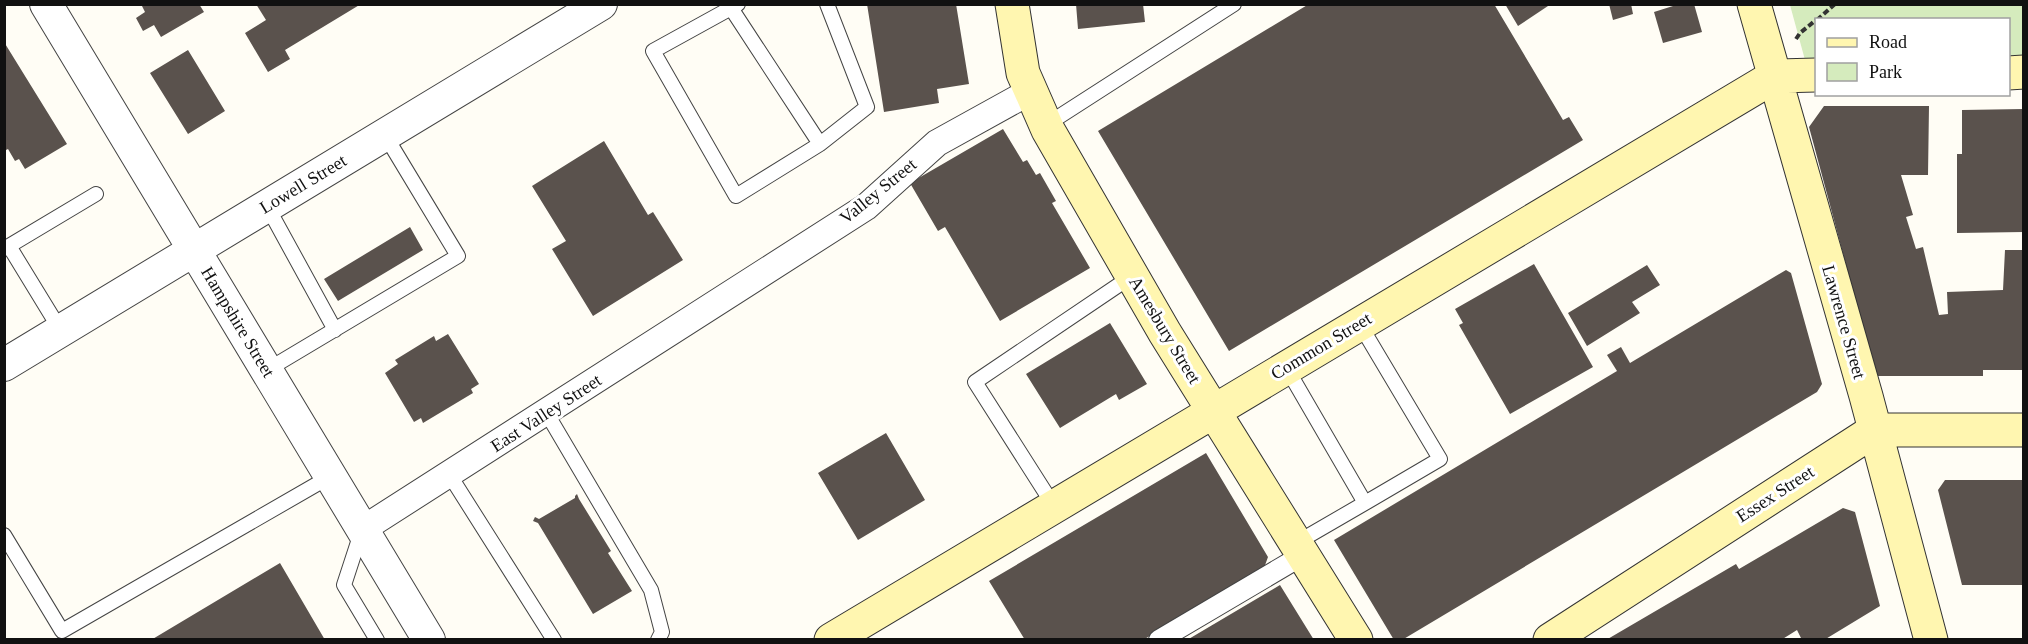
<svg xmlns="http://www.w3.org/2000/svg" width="2028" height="644" font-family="'Times New Roman',serif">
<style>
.green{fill:#d5ebbd}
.building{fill:#5a524d}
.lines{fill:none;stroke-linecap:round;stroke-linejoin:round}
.service-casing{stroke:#444;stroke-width:16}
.pedestrian-casing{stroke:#444;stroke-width:22}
.minor-casing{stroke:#444;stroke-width:28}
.tertiary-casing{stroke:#444;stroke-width:34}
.secondary-casing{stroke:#333;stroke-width:35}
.path{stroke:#333;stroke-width:4;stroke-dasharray:6 3;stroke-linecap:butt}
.service{stroke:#fff;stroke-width:14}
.pedestrian{stroke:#fff;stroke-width:20}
.minor{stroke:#fff;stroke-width:26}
.tertiary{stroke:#fff;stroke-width:32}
.secondary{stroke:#fff6b0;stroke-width:33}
.labels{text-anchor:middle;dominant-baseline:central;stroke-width:6;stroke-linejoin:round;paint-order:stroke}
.street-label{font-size:18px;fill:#111;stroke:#fff}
</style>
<rect width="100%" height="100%" fill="#fffdf5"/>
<!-- green -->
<path class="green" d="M1790,5H2023V59H2009L2008,20H1816V60H1805Z"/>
<!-- building -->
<path class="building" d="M141,4H199L204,12L161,37L154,25L143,31L136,18L145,12Z
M256,4H361L285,50L290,59L268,72L245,33L266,20Z
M867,4H956L969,84L937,89L939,103L884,112Z
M1076,4H1143L1145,22L1078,29Z
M1309,4H1494L1563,120L1569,117L1583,140L1229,351L1098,131Z
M1505,4H1551L1518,26Z
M1609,4H1631L1633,14L1613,20Z
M1673,4H1694L1702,32L1663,43L1654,12L1673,6Z
M4,42L67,144L25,169L19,159L15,161L8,149L4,151Z
M188,50L225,111L188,134L150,73Z
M1824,106H1929L1928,175H1901L1913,215L1906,217L1916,249L1923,247L1939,315L1948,314L1947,292L2003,290L2005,250H2024V370H1983V376H1876L1809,127Z
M2024,109V232L1957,233V154H1962V110Z
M1003,129L1023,162L1027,160L1036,175L1040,173L1056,201L1052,203L1090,268L1000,321L945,227L938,231L910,183Z
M604,141L648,215L653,212L683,260L593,316L552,249L566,241L532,186Z
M410,227L423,250L338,301L324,279Z
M1534,264L1593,367L1510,414L1459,325L1463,323L1455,309Z
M1647,265L1660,285L1632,302L1640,313L1587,346L1568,313Z
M1786,270L1791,273L1822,384L1817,392L1402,640H1394L1334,540L1617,371L1607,355L1621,347L1630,363Z
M1110,323L1147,384L1119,400L1116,394L1060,428L1026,374Z
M448,334L479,384L471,389L473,393L423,423L421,418L414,422L385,373L398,364L395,360L434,336L436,341Z
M886,433L925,500L858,540L818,473Z
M1206,453L1268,557L1264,568L1143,640H1025L989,581Z
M1945,480H2024V585H1962L1938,490Z
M577,494L579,499L611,551L608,553L632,591L593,614L538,523L533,521L535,517L539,519L575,498V496Z
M1843,508L1855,512L1880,606L1824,640H1802L1797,630L1781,640H1606L1736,564L1739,569Z
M280,563L325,640H151Z
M1280,585L1314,640H1187Z"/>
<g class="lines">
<defs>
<path id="service" d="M729,4L731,8L820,144L736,196L653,51L731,8L738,4
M1046,125L1234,4
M820,144L867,107L827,4
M267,206L335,330
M9,246L61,331
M4,249L96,194
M1286,367L1365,503L1440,459L1359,323
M267,370L458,256L385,135
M546,412L651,590L662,632L658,640
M449,474L554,640
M1054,506L975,382L1132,276
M361,533L344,585L377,640
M4,535L62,631L331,476
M1296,543L1365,503"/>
<path id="pedestrian" d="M1159,640L1303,555"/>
<path id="minor" d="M363,529L866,207L937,143L1031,91"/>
<path id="tertiary" d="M46,4L429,640
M4,365L601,4"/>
<path id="secondary" d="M1012,4L1023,73L1048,130L1165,333L1356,640
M1754,4L1866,396L1931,640
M2008,73L2024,72
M831,640L1775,76L1816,75
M1550,640L1875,430H2024"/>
</defs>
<!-- service casing -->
<use href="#service" class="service-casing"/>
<!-- pedestrian casing -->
<use href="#pedestrian" class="pedestrian-casing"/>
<!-- minor casing -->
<use href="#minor" class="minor-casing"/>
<!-- tertiary casing -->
<use href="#tertiary" class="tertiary-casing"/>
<!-- secondary casing -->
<use href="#secondary" class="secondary-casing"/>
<!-- path -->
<path class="path" d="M1817,20L1835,4
M1796,39L1800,33L1816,20"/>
<!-- service -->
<use href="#service" class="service"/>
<!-- pedestrian -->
<use href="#pedestrian" class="pedestrian"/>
<!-- minor -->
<use href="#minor" class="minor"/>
<!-- tertiary -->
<use href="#tertiary" class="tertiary"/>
<!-- secondary -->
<use href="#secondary" class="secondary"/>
</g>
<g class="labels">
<!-- street labels -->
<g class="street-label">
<text transform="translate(303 184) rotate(-31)">Lowell Street</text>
<text transform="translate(878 191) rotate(-39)">Valley Street</text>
<text transform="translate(238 322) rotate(59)">Hampshire Street</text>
<text transform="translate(1844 322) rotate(74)">Lawrence Street</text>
<text transform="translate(1165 330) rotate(59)">Amesbury Street</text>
<text transform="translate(1321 346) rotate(-31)">Common Street</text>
<text transform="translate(546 413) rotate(-33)">East Valley Street</text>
<text transform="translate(1775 494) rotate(-33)">Essex Street</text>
</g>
</g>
<!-- border -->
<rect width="2028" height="644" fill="none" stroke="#111111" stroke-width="12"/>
<!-- legend -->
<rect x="1815" y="18" width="195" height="78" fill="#ffffff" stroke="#a0a0a0" stroke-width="1.5"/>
<rect x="1827" y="38" width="30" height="9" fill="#fff6b0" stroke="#a0a0a0" stroke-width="1.5"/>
<text x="1869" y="48" font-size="18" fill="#111111">Road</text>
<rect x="1827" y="63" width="30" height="18" fill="#d5ebbd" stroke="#a0a0a0" stroke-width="1.5"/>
<text x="1869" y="78" font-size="18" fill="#111111">Park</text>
</svg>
